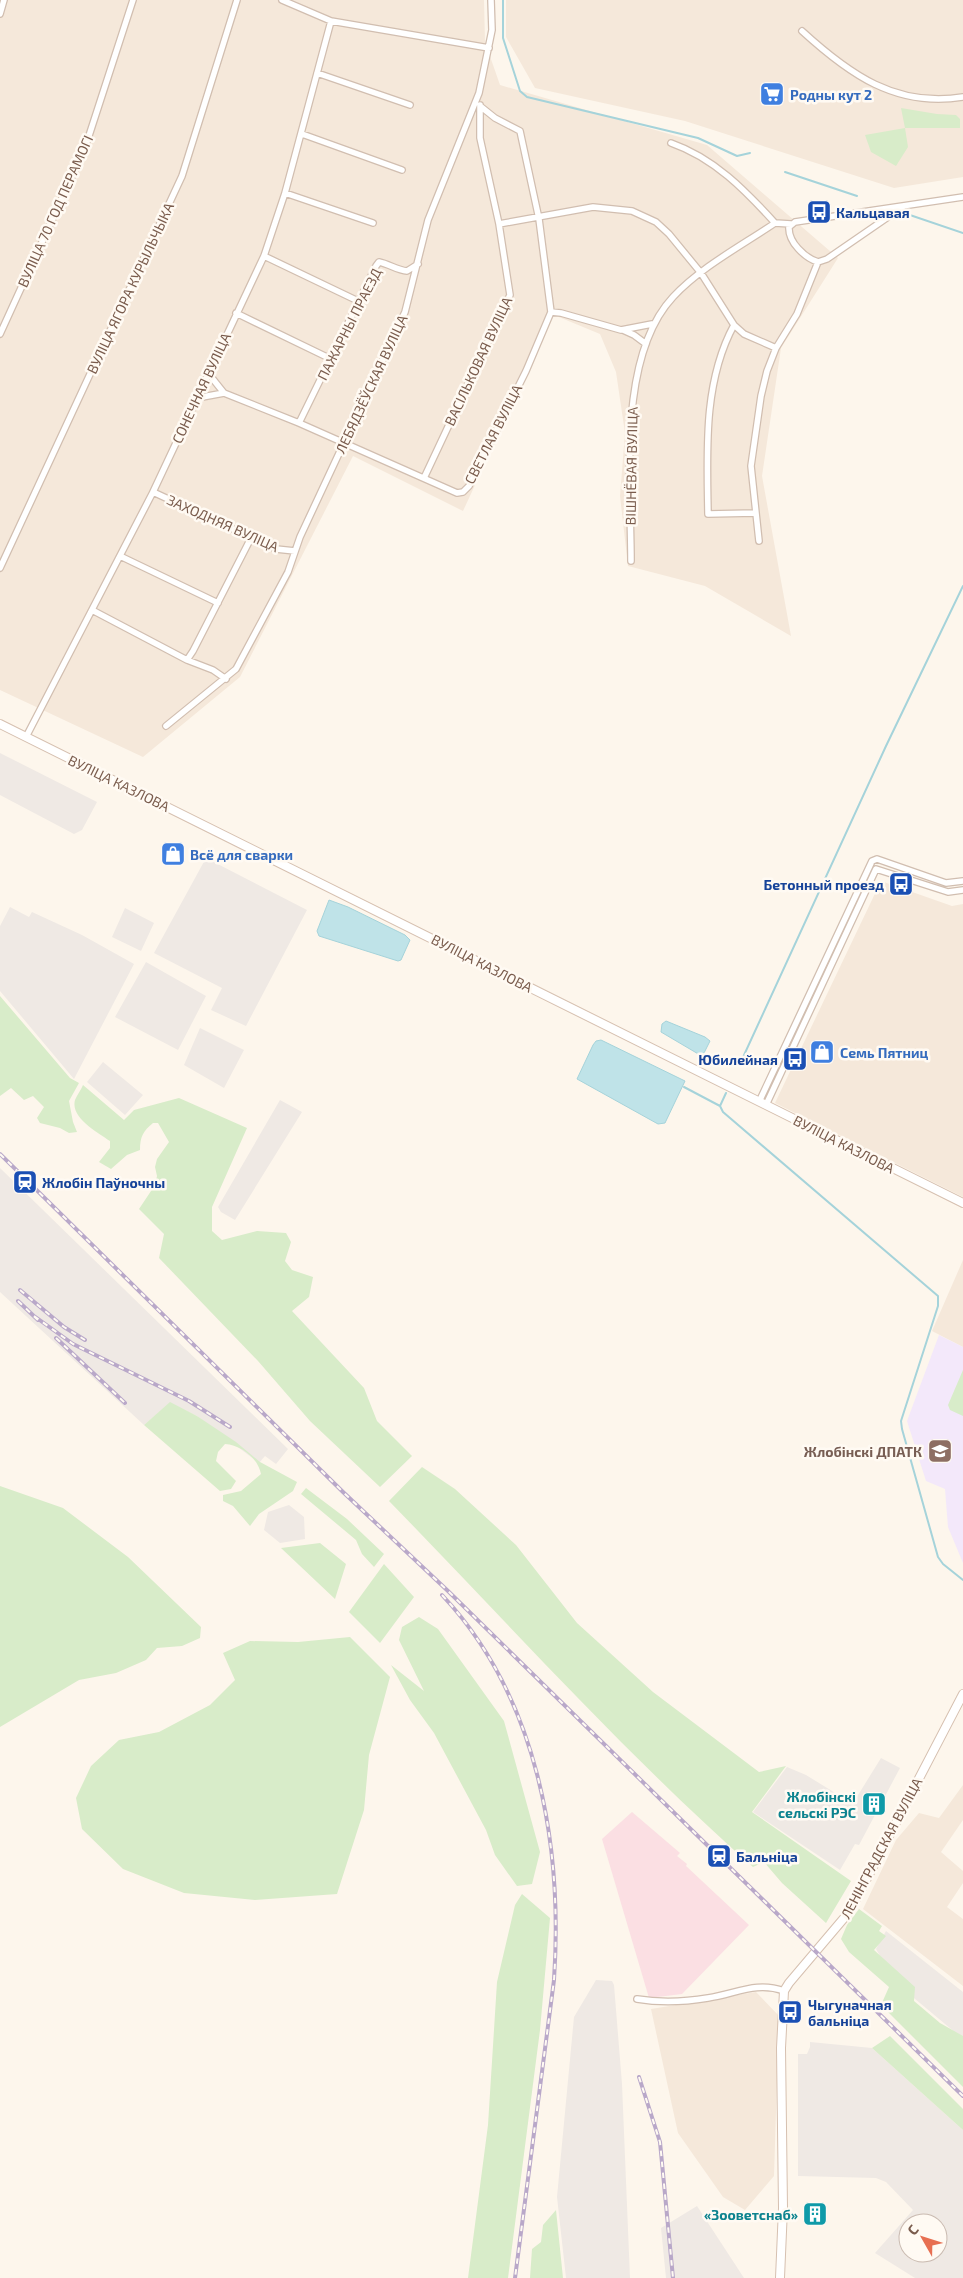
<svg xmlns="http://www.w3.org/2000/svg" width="963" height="2278" font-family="'Exo 2',sans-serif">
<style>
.residential{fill:#f5e8da}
.industrial{fill:#efe9e4;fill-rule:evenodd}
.education{fill:#f3e8fa}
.medical{fill:#fbdfe3}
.green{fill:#d8ecc9}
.water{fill:#bfe3e8;stroke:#a5d3da}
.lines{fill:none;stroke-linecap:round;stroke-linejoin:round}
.stream{stroke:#a5d3da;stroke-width:2}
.street-casing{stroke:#d1beb0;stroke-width:8}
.secondary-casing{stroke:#d6c0b0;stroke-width:10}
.street{stroke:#fff;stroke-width:5.5}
.secondary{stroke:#fff;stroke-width:8}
.rail-casing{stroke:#b9a8c9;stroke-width:4}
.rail{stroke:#fffaf3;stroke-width:2;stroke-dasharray:5.5;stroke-linecap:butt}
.labels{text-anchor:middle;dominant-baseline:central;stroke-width:5;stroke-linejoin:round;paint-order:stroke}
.shop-label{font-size:14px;font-weight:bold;fill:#366cbe;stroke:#fffaf3;text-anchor:start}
.street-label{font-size:14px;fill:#7a5c4d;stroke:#fffaf3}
.transit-label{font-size:14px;font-weight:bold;fill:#164399;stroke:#fffaf3;text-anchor:start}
.education-label{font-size:14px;font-weight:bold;fill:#785e54;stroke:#fffaf3;text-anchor:end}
.culture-label{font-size:14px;font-weight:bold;fill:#0d838f;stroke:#fffaf3;text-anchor:end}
</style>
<rect width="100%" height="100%" fill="#fdf6ec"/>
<!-- residential -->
<path class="residential" d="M0,0H484L485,42L500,85L707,145L838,258L781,348L762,476L791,636L705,586L628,566L620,496L625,433L616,372L600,334L554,315L463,511L353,456L240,677L143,757L0,690Z
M506,0H963V177L894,188L685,121L535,88L506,37Z
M881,881L952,906L963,904V1197L775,1103Z
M963,1260V1347L932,1331Z
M963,1785V1820L941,1852L963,1871V1883L947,1907L963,1919V1986L863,1909L896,1840L919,1813L939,1818Z
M756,1992L779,2016L774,2176L745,2210L723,2197L678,2133L651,2009Z"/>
<!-- industrial -->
<path class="industrial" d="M0,753L97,802L82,830L74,834L0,795Z
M206,858L307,910L246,1026L211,1010L222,988L154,953Z
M10,907L29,917L32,912L82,935L134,964L74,1079L0,991V926Z
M125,908L154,923L141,951L112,937Z
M146,962L206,996L178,1050L115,1017Z
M200,1028L244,1050L224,1088L184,1065Z
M103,1062L143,1095L125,1115L87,1082Z
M280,1100L302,1112L235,1220L221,1212L218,1207Z
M0,1168L288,1449L276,1464L265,1456L259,1463L197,1416L170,1403L144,1425L0,1292Z
M289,1505L304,1517L305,1539L280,1543L264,1530L268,1512Z
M881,1758L900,1768L859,1845L855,1844L840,1870L753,1812L787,1767L806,1775L845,1799L848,1795L855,1800Z
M886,1931L963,1992V2039L896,1983L876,1949Z
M596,1980L612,1981L614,1985L622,2084L630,2278H566L557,2197L574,2017Z
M810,2042L872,2048L963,2130V2278H915L875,2253L913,2210L886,2182L876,2178L798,2176V2054H807L810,2047ZM908,2223H938V2253H908Z
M697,2206L744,2278H666L661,2228Z"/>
<!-- education -->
<path class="education" d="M939,1335L963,1347V1563L948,1527L945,1489L926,1481L907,1421Z"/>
<!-- medical -->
<path class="medical" d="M632,1812L680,1853L677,1856L687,1864L686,1866L749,1925L682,1994L649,1998L602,1839Z"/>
<!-- green -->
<path class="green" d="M901,108L937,114L956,115L960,119V128H905L908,147L896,166L871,152L865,135L905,128Z
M0,996L70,1078L79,1083L69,1101L73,1122L77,1132L69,1133L60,1128L40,1123L37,1118L44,1107L33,1096L24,1100L11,1088L0,1096Z
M83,1085L124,1120L134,1110L179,1098L247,1128L212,1207V1231L222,1240L257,1231L286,1233L291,1242L285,1261L292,1270L313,1277L309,1297L292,1311L364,1388L377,1421L412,1456L380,1487L310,1421L258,1361L159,1258L164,1234L139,1209L155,1185L157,1176L155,1167L157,1159L169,1142L158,1123H153C143,1131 140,1137 140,1150L127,1155L111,1169L99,1162L110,1148V1141C99,1133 70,1118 75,1100C77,1095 81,1090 83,1085Z
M963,1370V1416L950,1410L948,1405Z
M170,1402L197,1416L236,1442L260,1462L297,1482L293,1491L259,1514L250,1526L233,1506L223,1501V1495L241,1491L261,1474C258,1458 241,1445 225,1444L218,1452L216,1461L236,1481L231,1489L220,1491L144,1425Z
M422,1467L455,1489L516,1545L577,1623L653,1692L759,1772L786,1766L752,1812L851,1881L826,1923L782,1883L764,1862L753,1867C624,1753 509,1624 389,1501Z
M0,1486L63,1508L128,1557L201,1627L200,1638L182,1646L157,1648L146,1660L116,1673L79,1680L0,1727Z
M306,1488L347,1519L384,1554L374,1567L362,1554L356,1540L301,1494Z
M320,1543L346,1564L335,1599L281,1548Z
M384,1564L414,1597L380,1643L349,1612Z
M419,1617L438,1629L504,1721L540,1852L532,1884L517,1886L495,1855L486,1830L434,1733L410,1700L391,1665L424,1691L399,1640L402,1627Z
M350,1637L390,1677L369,1755L364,1810L337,1894L255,1900L184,1893L123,1869L82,1829L76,1798L91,1766L119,1740L159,1732L210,1705L235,1680L223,1653L250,1641L298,1642Z
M522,1894L550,1918L540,2030L508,2278H468L488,2125L497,1982L515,1905Z
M859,1909L882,1926L879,1931L886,1936L874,1950L915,1987L914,2001L940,2023L963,2036V2087L881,2005L889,1987L849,1952L841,1939L847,1925Z
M890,2036L963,2109V2130L872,2048Z
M556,2210L563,2278H530L532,2249L541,2242L543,2225Z"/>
<!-- water -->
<path class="water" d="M329,900L348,907L405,935L410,940L401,960L398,961L319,936L317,931Z
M666,1021L705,1037L710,1041L704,1053L700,1055L661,1032L662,1024Z
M601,1040L685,1081L665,1123L658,1124L577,1079L593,1045L596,1041Z"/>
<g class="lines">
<!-- stream -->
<path class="stream" d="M503,0V38L520,91L527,97L698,138L737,156L750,153
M785,172L857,196
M904,213L963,233
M739,1066L886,746L963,586
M684,1087L720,1106
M726,1093L720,1106L723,1112L938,1296V1306L901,1421L902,1429L938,1557L943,1564L963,1580"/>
<defs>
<path id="street" d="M282,0L331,21L489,48
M0,14L4,0
M802,31C849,74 896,108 963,97
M317,73L410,105
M302,134L402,170
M671,143C714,158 745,190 775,223
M285,193L373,223
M904,206L827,259L818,262C805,258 788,242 789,227L795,222L963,197
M775,223L791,224
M499,224L593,207L632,211L656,222L669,234L701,273L734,325L744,334L776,348
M264,256L358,301
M551,312L561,313L621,330L652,324
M236,313L331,359
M734,325C703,382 707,451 708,514L755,513
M623,330L634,335L646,344
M0,334L85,148L133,0
M208,373L224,393L299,423L457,493L463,492L469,486L526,371L551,312L539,219L520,131L495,118L480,106
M197,398L224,393
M299,423L376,266L379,262C389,264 397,270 407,271L418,264
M424,478L510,295L499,224L480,138V105
M153,492L276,549L295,551
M759,541L751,466L761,396L767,371L776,348L797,314L818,262
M120,556L218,603
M631,561C631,484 617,357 673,297C701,267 741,246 775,223
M0,568L182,176L237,0
M92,610L187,660L213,670L226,679
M187,660L193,651L251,538
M166,726L236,669L288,572L300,537L405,312L428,220L479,93L492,30L491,0
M26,737L153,492L264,256L285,193L331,21
M759,1102L872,861L877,859L946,883L963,881
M766,1105L876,869L948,892L963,890
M637,1999C661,2003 684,2002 708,1998C736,1994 756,1981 784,1991"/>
<path id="secondary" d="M0,724L963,1203
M780,2278L783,2208L781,2048L784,1991L789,1983L850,1911L963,1694"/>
</defs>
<!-- street casing -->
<use href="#street" class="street-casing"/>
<!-- secondary casing -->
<use href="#secondary" class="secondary-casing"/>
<!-- street -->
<use href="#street" class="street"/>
<!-- secondary -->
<use href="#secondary" class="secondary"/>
<defs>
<path id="rail" d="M0,1154L343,1492L448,1591L963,2096
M20,1290L64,1327L85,1340
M18,1301L38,1320
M34,1316L73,1344L189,1401L230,1427
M56,1338L125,1403
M442,1595C538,1697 563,1846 554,1980L515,2278
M639,2077L660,2142L673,2278"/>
</defs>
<!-- rail casing -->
<use href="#rail" class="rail-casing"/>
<!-- rail -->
<use href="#rail" class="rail"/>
</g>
<!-- icons -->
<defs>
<symbol id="supermarket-square" viewBox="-11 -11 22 22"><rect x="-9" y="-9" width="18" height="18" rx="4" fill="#3f7fe0" stroke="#fffaf3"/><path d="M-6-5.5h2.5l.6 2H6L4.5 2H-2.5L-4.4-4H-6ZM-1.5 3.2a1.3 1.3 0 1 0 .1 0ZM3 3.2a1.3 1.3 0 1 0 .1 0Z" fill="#fff"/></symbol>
<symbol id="bus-square" viewBox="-11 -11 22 22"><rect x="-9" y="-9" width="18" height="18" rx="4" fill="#1a4fb4" stroke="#fffaf3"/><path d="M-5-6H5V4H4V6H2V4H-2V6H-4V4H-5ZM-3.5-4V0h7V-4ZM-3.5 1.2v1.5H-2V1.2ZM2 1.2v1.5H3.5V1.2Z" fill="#fff"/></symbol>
<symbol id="shop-square" viewBox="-11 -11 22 22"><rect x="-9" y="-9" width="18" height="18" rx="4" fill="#3f7fe0" stroke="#fffaf3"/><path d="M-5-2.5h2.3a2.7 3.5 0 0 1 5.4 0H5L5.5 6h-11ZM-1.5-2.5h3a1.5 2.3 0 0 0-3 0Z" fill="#fff"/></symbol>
<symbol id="station-square" viewBox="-11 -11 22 22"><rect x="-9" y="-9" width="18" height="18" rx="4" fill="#1a4fb4" stroke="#fffaf3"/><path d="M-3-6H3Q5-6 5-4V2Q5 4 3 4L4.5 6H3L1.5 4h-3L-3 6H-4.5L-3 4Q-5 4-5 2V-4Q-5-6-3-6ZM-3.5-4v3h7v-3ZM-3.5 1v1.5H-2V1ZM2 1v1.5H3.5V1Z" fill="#fff"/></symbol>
<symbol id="university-square" viewBox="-11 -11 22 22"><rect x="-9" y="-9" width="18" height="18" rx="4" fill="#8d6e63" stroke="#fffaf3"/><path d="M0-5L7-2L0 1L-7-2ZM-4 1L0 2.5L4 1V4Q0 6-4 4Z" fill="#fff"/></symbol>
<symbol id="building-square" viewBox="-11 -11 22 22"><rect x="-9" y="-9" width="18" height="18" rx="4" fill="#0f9aa8" stroke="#fffaf3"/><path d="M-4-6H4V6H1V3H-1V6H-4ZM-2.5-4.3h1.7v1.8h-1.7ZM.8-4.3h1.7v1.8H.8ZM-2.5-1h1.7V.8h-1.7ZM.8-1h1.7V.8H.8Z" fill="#fff"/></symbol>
</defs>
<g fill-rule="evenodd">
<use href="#supermarket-square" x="758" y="80" width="28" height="28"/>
<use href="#bus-square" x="805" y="198" width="28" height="28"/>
<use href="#shop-square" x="159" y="840" width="28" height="28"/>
<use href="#bus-square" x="887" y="870" width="28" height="28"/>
<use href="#shop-square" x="808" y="1038" width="28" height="28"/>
<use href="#bus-square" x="781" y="1045" width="28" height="28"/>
<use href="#station-square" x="11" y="1168" width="28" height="28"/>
<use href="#university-square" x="926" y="1437" width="28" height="28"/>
<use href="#building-square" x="860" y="1790" width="28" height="28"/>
<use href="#station-square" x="705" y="1842" width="28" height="28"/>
<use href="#bus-square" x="776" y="1998" width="28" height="28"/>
<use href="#building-square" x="801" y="2200" width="28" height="28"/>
</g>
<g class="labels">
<!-- shop labels -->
<g class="shop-label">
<text x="790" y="94">Родны кут 2</text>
<text x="190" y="854">Всё для сварки</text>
<text x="840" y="1052">Семь Пятниц</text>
</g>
<!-- street labels -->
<g class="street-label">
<text transform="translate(55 211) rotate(-66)">ВУЛІЦА 70 ГОД ПЕРАМОГІ</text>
<text transform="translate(130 288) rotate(-65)">ВУЛІЦА ЯГОРА КУРЫЛЬЧЫКА</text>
<text transform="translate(349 324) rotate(-63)">ПАЖАРНЫ ПРАЕЗД</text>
<text transform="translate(478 361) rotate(-65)">ВАСІЛЬКОВАЯ ВУЛІЦА</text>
<text transform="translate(371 384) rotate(-65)">ЛЕБЯДЗЁЎСКАЯ ВУЛІЦА</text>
<text transform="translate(201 388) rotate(-65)">СОНЕЧНАЯ ВУЛІЦА</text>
<text transform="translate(493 434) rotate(-63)">СВЕТЛАЯ ВУЛІЦА</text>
<text transform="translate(631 466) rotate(-89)">ВІШНЁВАЯ ВУЛІЦА</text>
<text transform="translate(223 523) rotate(24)">ЗАХОДНЯЯ ВУЛІЦА</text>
<text transform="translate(119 783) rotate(26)">ВУЛІЦА КАЗЛОВА</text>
<text transform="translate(482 963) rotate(27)">ВУЛІЦА КАЗЛОВА</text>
<text transform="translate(844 1144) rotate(27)">ВУЛІЦА КАЗЛОВА</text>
<text transform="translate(881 1848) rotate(-62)">ЛЕНІНГРАДСКАЯ ВУЛІЦА</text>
</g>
<!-- transit labels -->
<g class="transit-label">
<text x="836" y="212">Кальцавая</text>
<text x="884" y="884" text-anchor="end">Бетонный проезд</text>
<text x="778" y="1059" text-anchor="end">Юбилейная</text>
<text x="42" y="1182">Жлобін Паўночны</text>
<text x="736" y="1856">Бальніца</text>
<text x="808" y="2004">Чыгуначная<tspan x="808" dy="16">бальніца</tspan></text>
</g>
<!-- education labels -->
<g class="education-label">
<text x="922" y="1451">Жлобінскі ДПАТК</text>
</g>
<!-- culture labels -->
<g class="culture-label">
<text x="856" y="1796">Жлобінскі<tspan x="856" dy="16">сельскі РЭС</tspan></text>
<text x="798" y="2214">«Зооветснаб»</text>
</g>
</g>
<!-- north arrow -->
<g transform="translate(923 2238) rotate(309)"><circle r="24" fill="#fffaf3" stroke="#cabbb1"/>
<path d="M0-4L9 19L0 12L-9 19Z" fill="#e76f51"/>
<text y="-8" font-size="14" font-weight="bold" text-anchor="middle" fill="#7a5c4d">С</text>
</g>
</svg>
